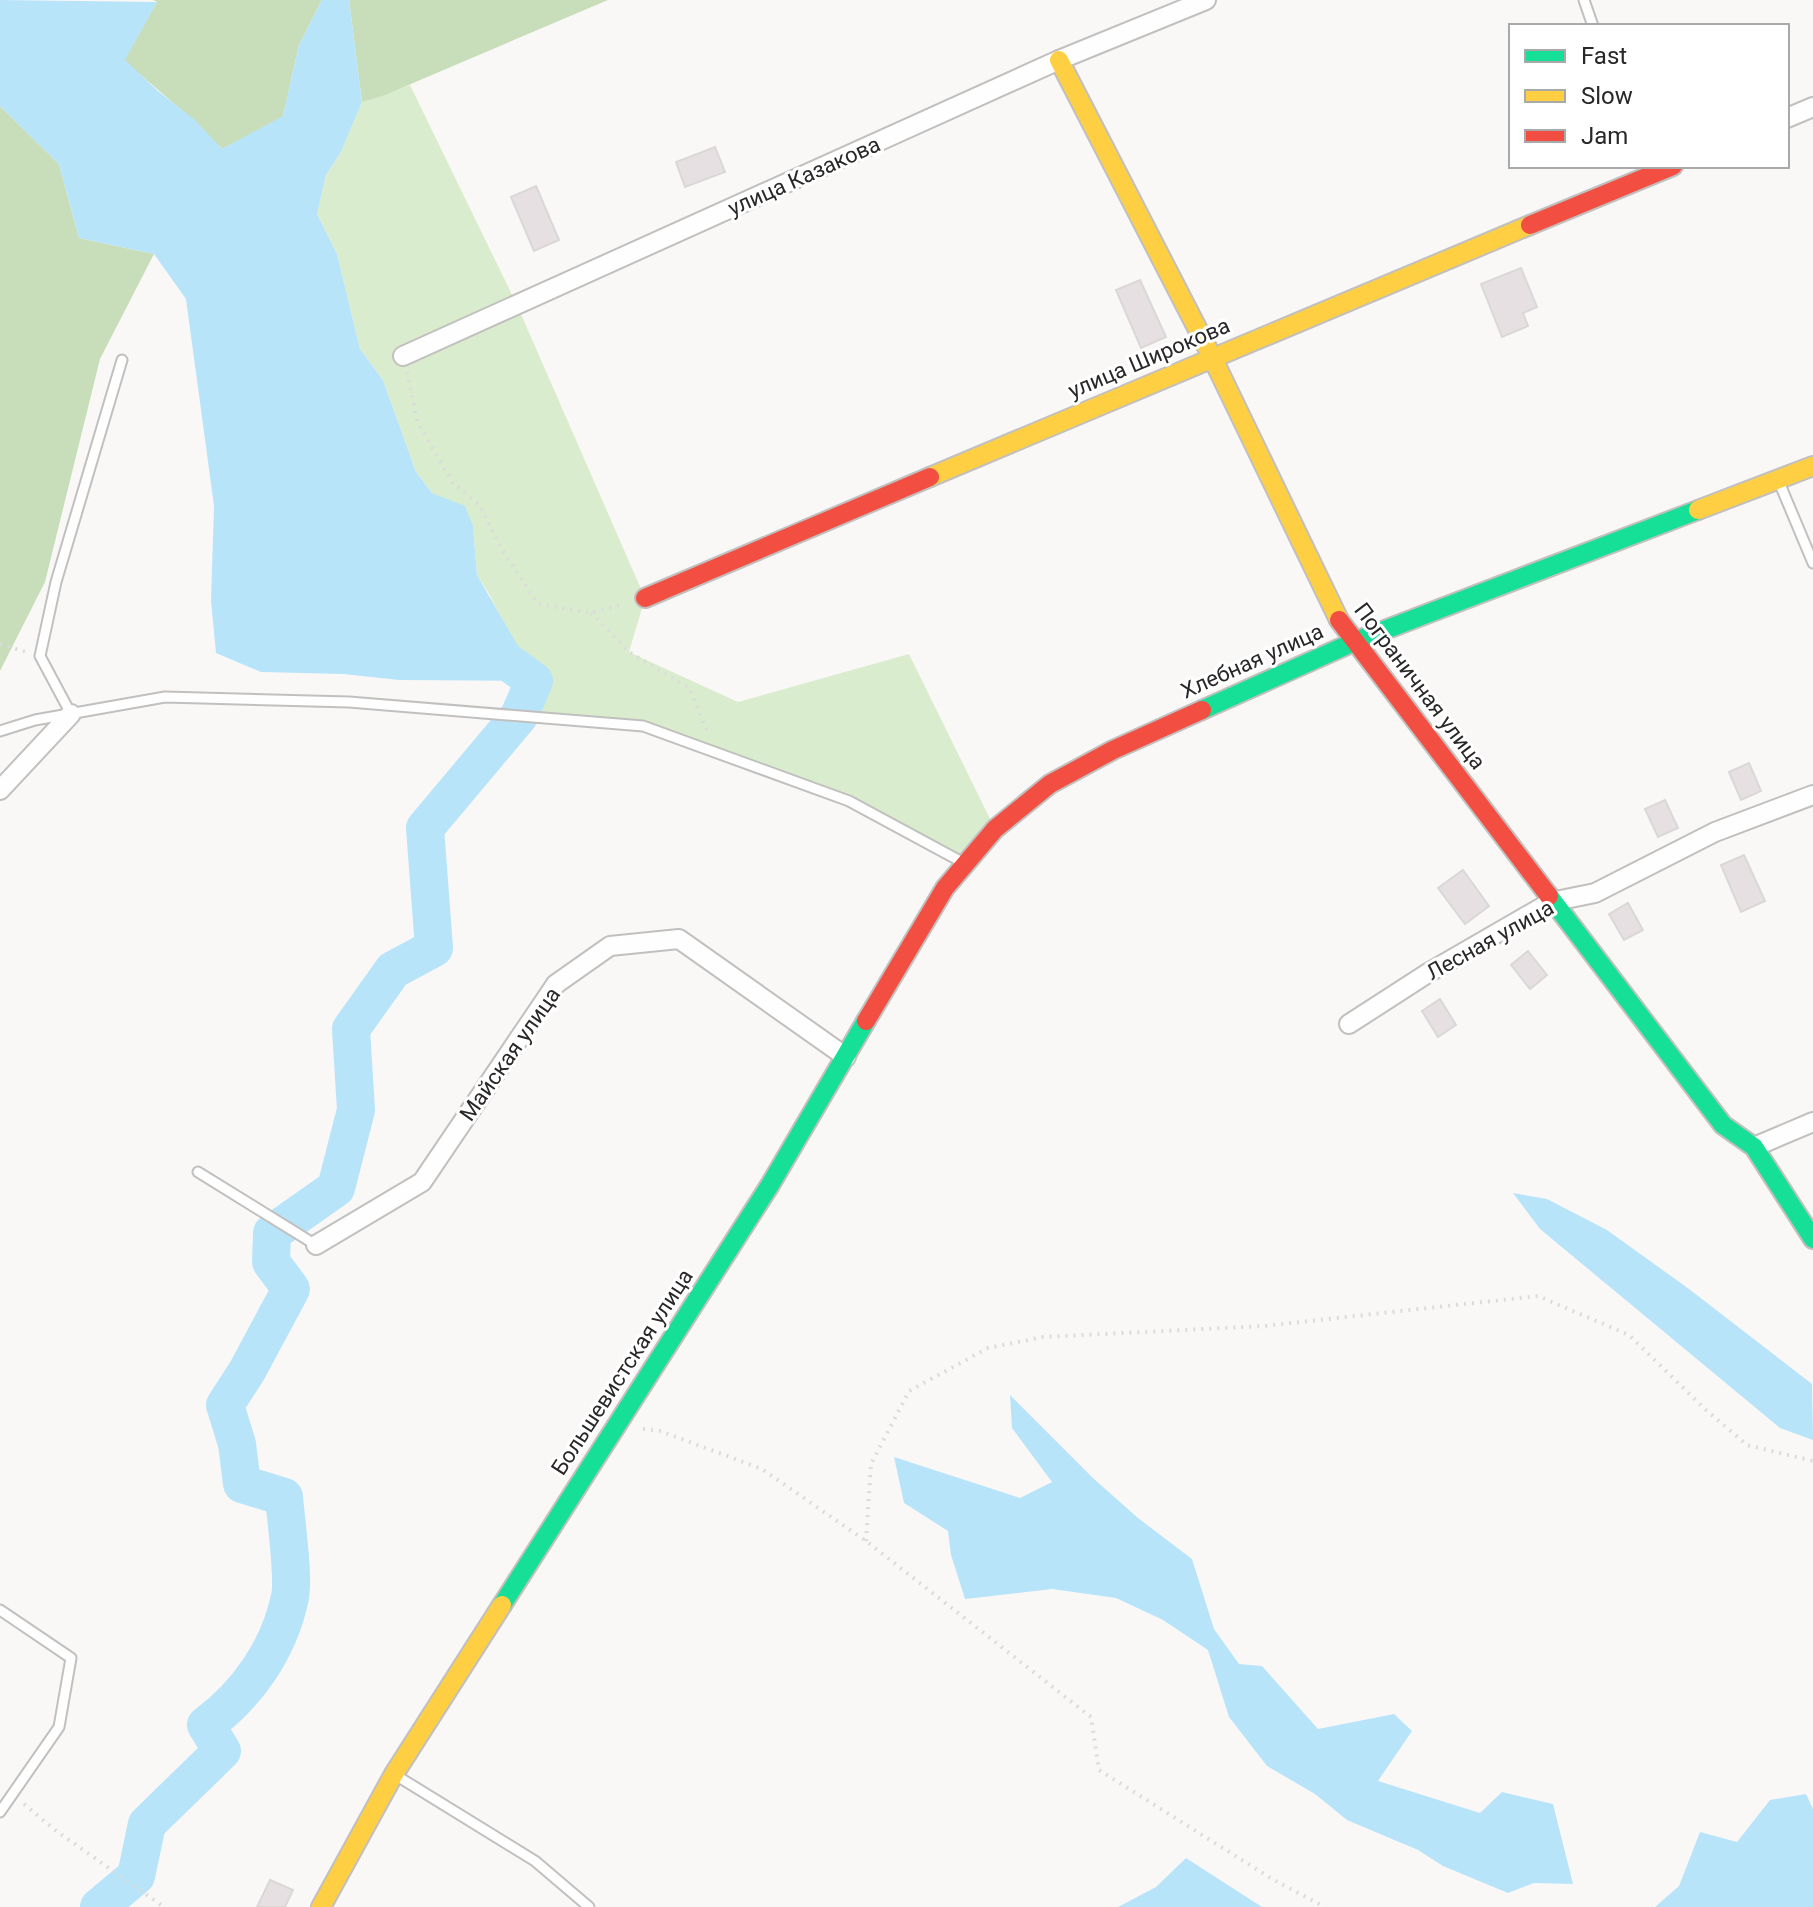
<svg xmlns="http://www.w3.org/2000/svg" width="1813" height="1907" font-family="Roboto,sans-serif">
<style>
.green{fill:#daecce}
.forest{fill:#c8deba}
.water{fill:#b8e4fa}
.lines{fill:none;stroke-linecap:round;stroke-linejoin:round}
.river{stroke:#b8e4fa;stroke-width:38}
.building{fill:#e7e0e2;stroke:#d9d8d7;stroke-width:2}
.lane-casing{stroke:#c1c0bf;stroke-width:13}
.street-casing{stroke:#c1c0bf;stroke-width:22}
.fast-casing{stroke:#c1c0bf;stroke-width:22}
.slow-casing{stroke:#c1c0bf;stroke-width:22}
.jam-casing{stroke:#c1c0bf;stroke-width:22}
.path{stroke:#dbdbdb;stroke-width:4;stroke-dasharray:2 6;stroke-linecap:butt}
.lane{stroke:#fefefe;stroke-width:9}
.street{stroke:#fefefe;stroke-width:18}
.fast{stroke:#16e098;stroke-width:18}
.slow{stroke:#ffcf43;stroke-width:18}
.jam{stroke:#f24e42;stroke-width:18}
.labels{text-anchor:middle;dominant-baseline:central;stroke-width:6;stroke-linejoin:round;paint-order:stroke}
.street-label{font-size:22px;fill:#292727;stroke:#fff}
</style>
<rect width="100%" height="100%" fill="#faf8f7"/>
<!-- green -->
<path class="green" d="M410,85L517,305L645,598L629,652L738,702L909,654L995,829L965,864L849,801L643,726L519,716L534,681L489,594L477,575L473,526L432,493L416,472L383,380L360,349L337,254L317,214L326,175L341,152L362,102Z"/>
<!-- forest -->
<path class="forest" d="M153,0H322L299,45L283,117L222,149C192,117 157,90 124,60L157,2Z
M349,0H608L385,95L362,102Z
M0,106L59,164L79,238L154,254L100,359L45,582L0,671Z"/>
<!-- water -->
<path class="water" d="M0,0L157,2L125,60L158,91L195,120L222,149L283,116L299,45L322,0H349L362,102L341,152L326,175L317,214L337,254L360,349L383,380L416,472L432,493L465,506L473,526L477,575L518,646L534,681L399,680L343,674L261,672L216,653L211,601L214,506L186,299L154,254L79,238L59,164L0,106Z
M1513,1193L1547,1199L1607,1230L1689,1289L1812,1384L1813,1440L1780,1428L1540,1229Z
M1010,1395L1094,1479L1138,1518L1192,1559L1214,1629L1239,1664L1262,1666L1318,1729L1394,1714L1412,1731L1378,1781L1480,1813L1502,1792L1553,1804L1573,1884L1534,1883L1508,1893L1443,1866L1418,1850L1347,1820L1315,1794L1267,1766L1229,1717L1208,1650L1163,1620L1116,1598L1052,1589L965,1599L951,1555L948,1531L904,1503L894,1457L1020,1498L1052,1482L1012,1428Z
M1806,1794L1813,1809V1907H1655L1679,1886L1700,1832L1737,1842L1770,1800Z
M1186,1858L1262,1907H1118L1156,1887Z"/>
<g class="lines">
<!-- river -->
<path class="river" d="M99,1907L136,1876L147,1824L222,1751L206,1725C248,1694 279,1649 290,1597C294,1577 286,1521 284,1497L242,1484L237,1444L225,1405L247,1371L291,1289L271,1262L272,1233L336,1188L356,1110L351,1029L393,970L434,948L425,828L519,716L534,681L493,651"/>
</g>
<!-- building -->
<path class="building" d="M715,147L725,172L685,187L676,162Z
M536,186L559,240L534,251L511,197Z
M1521,268L1537,307L1523,313L1528,326L1502,337L1481,284Z
M1140,280L1166,337L1141,348L1116,290Z
M1749,763L1761,791L1741,800L1729,772Z
M1665,800L1678,828L1658,837L1645,809Z
M1744,855L1765,901L1741,912L1721,865Z
M1463,870L1489,906L1465,924L1438,888Z
M1628,903L1643,930L1624,940L1609,914Z
M1528,951L1547,975L1530,989L1511,965Z
M1440,999L1456,1025L1438,1037L1422,1011Z
M270,1880L293,1890L285,1907H257Z"/>
<g class="lines">
<defs>
<path id="lane" d="M1584,0L1593,26
M1779,482L1813,563
M71,714L40,656L56,582L122,360
M0,731L35,720L165,697L349,702L643,726L849,801L962,862
M198,1172L316,1245
M0,1610L71,1658L59,1727L0,1812
M397,1776L535,1861L589,1907"/>
<path id="street" d="M1787,118L1813,107
M403,356L1059,60L1206,0
M0,790L71,714
M1349,1024L1428,973L1551,902L1595,893L1715,832L1813,795
M1754,1147L1813,1122
M316,1245L422,1182L556,984L610,946L679,939L846,1057"/>
<path id="fast" d="M1202,710L1356,641L1698,510
M1549,896L1723,1125L1754,1147L1813,1239
M502,1605L770,1185L866,1021"/>
<path id="slow" d="M1059,60L1212,357L1339,620
M930,477L1530,225
M1698,510L1813,466
M321,1907L394,1774L502,1605"/>
<path id="jam" d="M1530,225L1673,166
M645,598L930,477
M1339,620L1549,896
M866,1021L945,888L995,829L1050,784L1113,750L1202,710"/>
</defs>
<!-- lane casing -->
<use href="#lane" class="lane-casing"/>
<!-- street casing -->
<use href="#street" class="street-casing"/>
<!-- fast casing -->
<use href="#fast" class="fast-casing"/>
<!-- slow casing -->
<use href="#slow" class="slow-casing"/>
<!-- jam casing -->
<use href="#jam" class="jam-casing"/>
<!-- path -->
<path class="path" d="M407,372L417,421L453,483L480,506L504,553L538,604L591,613L623,604
M591,613L629,652L689,688L708,733
M0,644L26,652
M643,1429L660,1431L762,1469L866,1541L1091,1717L1099,1770L1272,1879L1325,1907
M866,1541L871,1464L909,1391L988,1348L1043,1337L1264,1326L1538,1296L1629,1335L1706,1410L1747,1445L1813,1461
M24,1804L55,1830L164,1907"/>
<!-- lane -->
<use href="#lane" class="lane"/>
<!-- street -->
<use href="#street" class="street"/>
<!-- fast -->
<use href="#fast" class="fast"/>
<!-- slow -->
<use href="#slow" class="slow"/>
<!-- jam -->
<use href="#jam" class="jam"/>
</g>
<g class="labels">
<!-- street labels -->
<g class="street-label">
<text transform="translate(804 176) rotate(-24)">улица Казакова</text>
<text transform="translate(1149 358) rotate(-23)">улица Широкова</text>
<text transform="translate(1252 661) rotate(-24)">Хлебная улица</text>
<text transform="translate(1420 686) rotate(53)">Пограничная улица</text>
<text transform="translate(1490 940) rotate(-29)">Лесная улица</text>
<text transform="translate(510 1054) rotate(-55)">Майская улица</text>
<text transform="translate(622 1372) rotate(-57)">Большевистская улица</text>
</g>
</g>
<!-- legend -->
<rect x="1509" y="24" width="280" height="144" fill="#ffffff" stroke="#a9a9a9" stroke-width="2"/>
<rect x="1525" y="50" width="40" height="12" fill="#16e098" stroke="#a9a9a9" stroke-width="2"/>
<text x="1581" y="64" font-size="24" fill="#292727">Fast</text>
<rect x="1525" y="90" width="40" height="12" fill="#ffcf43" stroke="#a9a9a9" stroke-width="2"/>
<text x="1581" y="104" font-size="24" fill="#292727">Slow</text>
<rect x="1525" y="130" width="40" height="12" fill="#f24e42" stroke="#a9a9a9" stroke-width="2"/>
<text x="1581" y="144" font-size="24" fill="#292727">Jam</text>
</svg>
